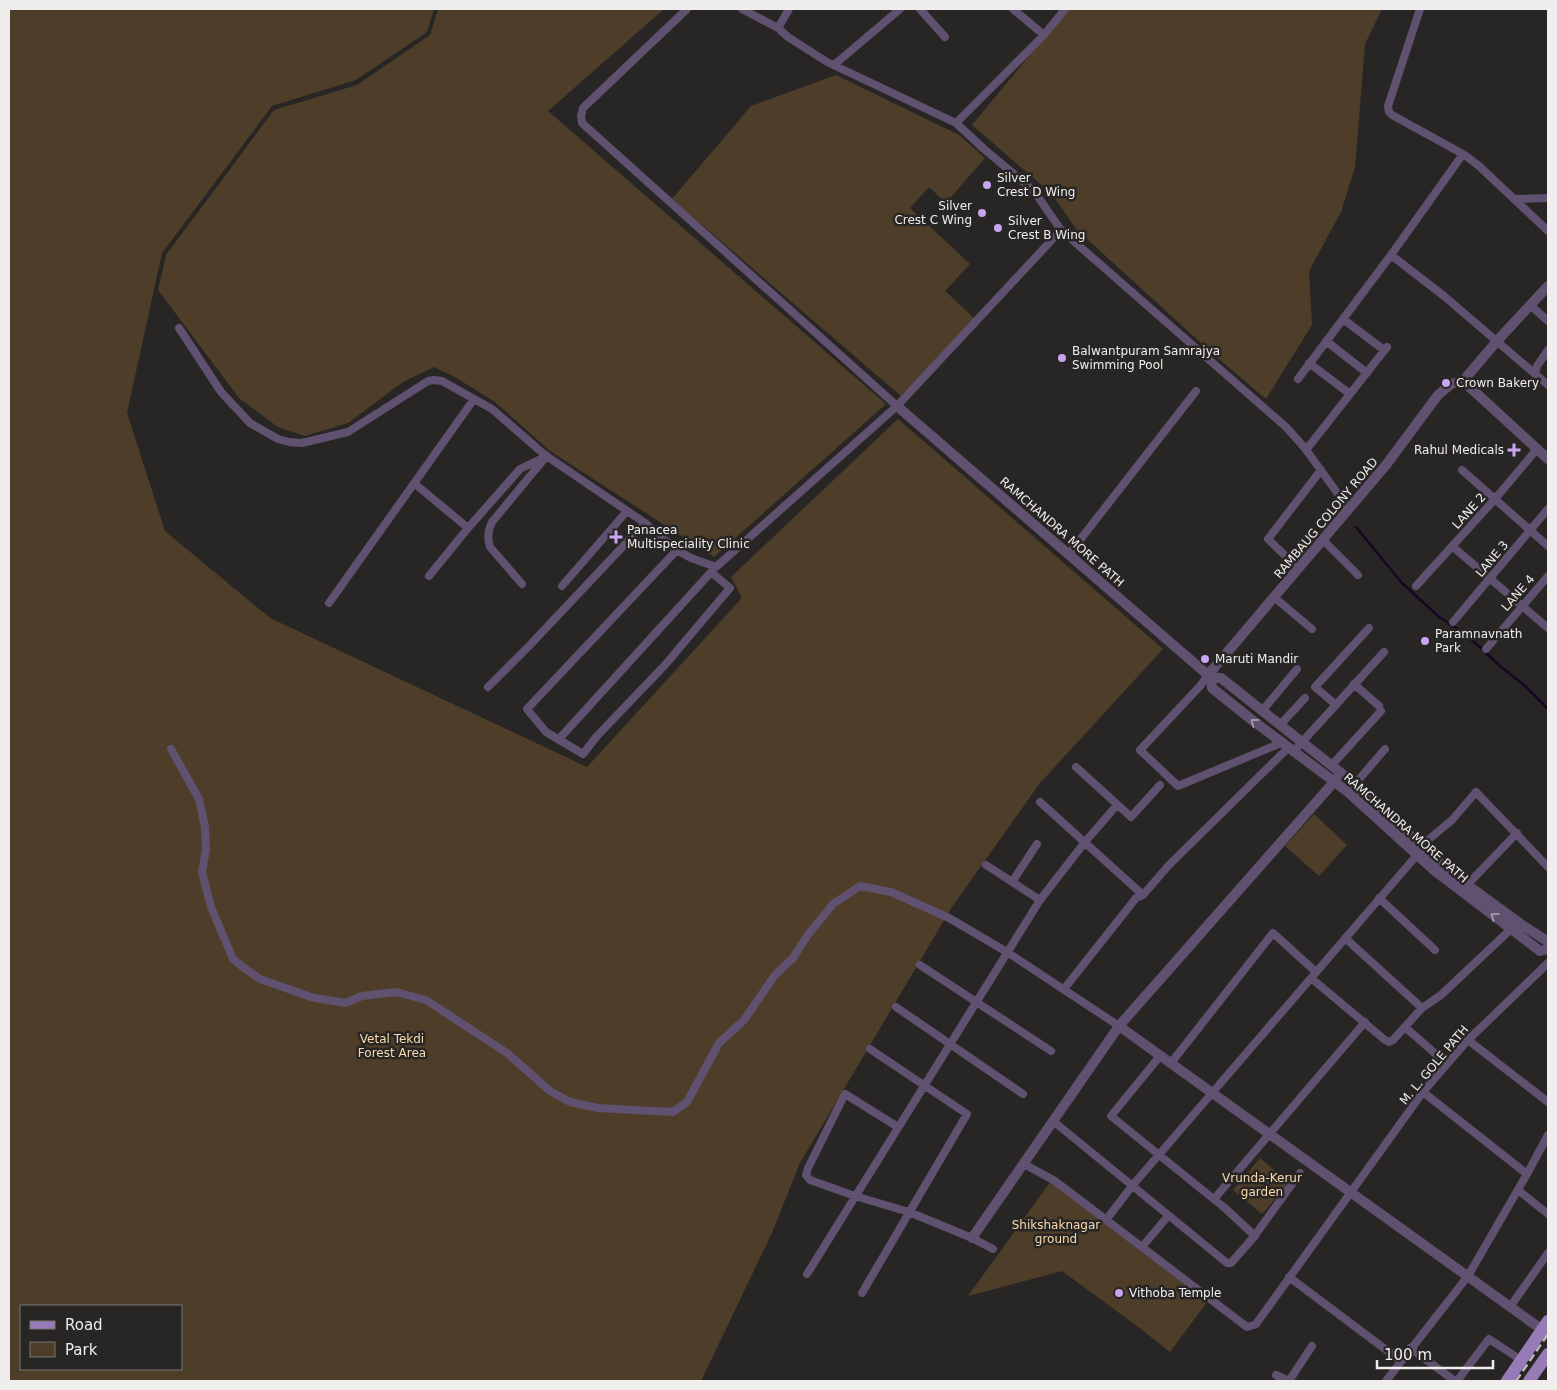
<svg xmlns="http://www.w3.org/2000/svg" width="1557" height="1390" font-family="'DejaVu Sans',sans-serif">
<style>
.green{fill:#4e3e29;fill-rule:evenodd}
.lines{fill:none;stroke-linecap:round;stroke-linejoin:round}
.stream{stroke:#160822;stroke-width:2.5}
.minor{stroke:#5f516f;stroke-width:8}
.tertiary{stroke:#5f516f;stroke-width:10}
.primary{stroke:#977ab8;stroke-width:12}
.rail{stroke:#bbb9b8;stroke-width:2.5;stroke-dasharray:8 4;stroke-linecap:butt}
.oneway{stroke:#a098a8}
.poi-dot{fill:#c8a5ef;stroke:#282624;stroke-width:2}
.labels{text-anchor:middle;dominant-baseline:central;stroke-width:5;stroke-linejoin:round;paint-order:stroke}
.poi-label{font-size:12px;fill:#f0eeed;stroke:#282624;text-anchor:start}
.street-label{font-size:12px;fill:#f0eeed;stroke:#282624}
.park-label{font-size:12px;fill:#f9d9ad;stroke:#282624}
</style>
<rect width="100%" height="100%" fill="#282624"/>
<!-- green -->
<path class="green" d="M9,9H434L427,32L356,80L272,106L162,253L127,413L165,531L270,618L587,767L742,598L731,577L898,419L1163,649L1040,783L952,907L800,1163L771,1235L701,1381H9ZM21,1306H181V1369H21Z
M438,9H664L548,111L886,404L714,557L550,451L495,402L453,376L434,367L403,382L348,423L305,436L278,427L239,398L158,290L166,255L274,110L357,85L430,35Z
M1068,9H1382L1365,44L1355,167L1341,212L1309,271L1312,325L1266,399L1211,352L1076,229L1052,194L972,125Z
M836,75L959,135L985,158L946,203L929,187L910,208L970,264L945,291L975,319L901,396L672,199L751,106Z
M1314,814L1347,845L1319,876L1285,846Z
M1260,1158L1289,1183L1262,1214L1233,1190Z
M1051,1181L1207,1302L1170,1352L1137,1326L1062,1271L968,1296Z"/>
<g class="lines">
<!-- stream -->
<path class="stream" d="M1356,527L1401,582L1439,617L1458,629L1480,647L1500,666L1524,685L1548,709"/>
<!-- minor -->
<path class="minor" d="M687,9L583,108L581,116L582,123L897,406
M742,9L778,28L788,37L827,62L956,123L984,149L1034,191L1061,230L1286,427L1304,447L1349,509
M920,9L945,37
M1013,9L1044,35
M1420,9L1388,106L1389,112L1392,115L1463,154L1478,165L1548,231
M778,28L789,9
M834,65L900,9
M956,123L1044,35L1065,9
M1514,199L1548,198
M1391,255L1444,296L1548,385
M1530,305L1548,321
M1343,319L1384,350
M179,328L221,392L250,423L278,439L289,442L302,443L348,432L428,381L434,380L442,381L492,409L545,455L645,523L677,550L691,558L716,567L897,406L1061,230
M1326,341L1367,373
M1309,363L1350,394
M1535,374L1537,366L1548,350
M1298,379L1391,255L1463,154
M1306,450L1387,347
M1462,470L1548,546
M414,483L468,528
M1323,540L1358,575
M1452,546L1548,628
M677,550L527,709L546,732L583,754L597,736L665,665L730,588L711,572
M1069,554L1196,391
M1299,569L1268,539L1321,470
M429,576L468,528L520,469L547,456
M522,584L490,547C487,538 488,530 492,522L545,458
M562,586L627,511
M1416,586L1495,499L1537,449
M1275,598L1312,629
M329,603L474,399
M1453,622L1548,509
M1486,649L1548,576
M1208,675L1201,685L1140,750L1178,786L1281,743
M1354,684L1379,706
M488,687L530,645L645,523
M1335,704L1315,687L1369,628
M1262,711L1297,669
M1280,725L1305,698
M559,739L713,570
M171,749L199,799L205,827L206,850L202,872L211,907L233,959L244,968L260,979L314,998L346,1003L362,996L396,992L426,1000L507,1053L550,1091L570,1102L598,1108L673,1112L687,1102L719,1043L744,1020L775,975L793,958L807,936L833,904L860,886L891,892L949,918L1007,952L1119,1026
M1293,752L1384,652
M1331,766L1381,711
M1076,767L1131,817L1160,785
M1355,784L1385,749
M1040,802L1143,895L1136,898L1064,989
M986,865L1040,900
M1012,882L1037,844
M1467,885L1517,833
M1143,895L1169,865L1288,748
M1379,898L1435,950
M920,965L1051,1051
M1311,978L1385,1040L1389,1042L1393,1040L1422,1008L1345,938
M896,1007L1023,1094
M1422,1008L1441,995L1511,929
M1405,1027L1447,1064
M1468,1040L1548,1102
M1160,1056L1111,1116L1226,1209L1255,1236
M1171,1063L1273,933L1316,972
M1423,1092L1527,1174
M1053,1121L1227,1263H1231L1253,1238L1300,1173
M898,1127L845,1094L808,1168L806,1175L810,1180L855,1196L909,1212L972,1238L993,1249
M1024,1164L1055,1181L1247,1327L1254,1325L1256,1324L1423,1092L1468,1040L1548,963
M1518,1190L1548,1214
M1214,1199L1365,1022
M1106,1220L1132,1186L1417,855L1421,846L1452,820L1476,792L1548,867
M1142,1247L1168,1216
M807,1274L1040,900L1085,842L1117,805
M1289,1277L1401,1361
M862,1293L967,1114L870,1049
M1510,1307L1548,1253
M1410,1348L1455,1381
M1276,1375L1289,1381
M1289,1381L1312,1346
M1386,1381L1468,1276L1527,1174L1548,1135
M1457,1381L1489,1339L1521,1360"/>
<!-- tertiary -->
<path class="tertiary" d="M1463,381L1548,459
M897,406L1208,675L1211,677L1221,678L1355,784L1441,864L1462,881L1525,927L1547,941L1548,943
M1208,675L1386,465L1438,395L1451,384L1463,381L1497,341L1548,286
M1211,677L1212,688L1252,720L1348,792L1435,871L1540,951L1548,949
M1119,1026L1548,1334
M972,1238L1119,1026L1341,774"/>
<!-- primary -->
<path class="primary" d="M1507,1381L1548,1321
M1529,1381L1548,1354"/>
<!-- rail -->
<path class="rail" d="M1516,1381L1548,1334"/>
</g>
<!-- one-way arrows -->
<defs><path id="oneway-chevron" d="M-2-3.5L2.5 0L-2 3.5" fill="none" stroke-width="1.6" stroke-linecap="round" stroke-linejoin="round" transform="scale(1.25)"/></defs>
<g class="oneway">
<use href="#oneway-chevron" transform="translate(1254 722) rotate(-143)"/>
<use href="#oneway-chevron" transform="translate(1494 916) rotate(-144)"/>
</g>
<!-- markers -->
<g class="poi-dot">
<circle cx="987" cy="185" r="5"/>
<circle cx="982" cy="213" r="5"/>
<circle cx="998" cy="228" r="5"/>
<circle cx="1062" cy="358" r="5"/>
<circle cx="1446" cy="383" r="5"/>
<path d="M1511.5 442.5h5v5h5v5h-5v5h-5v-5h-5v-5h5z"/>
<path d="M613.5 529.5h5v5h5v5h-5v5h-5v-5h-5v-5h5z"/>
<circle cx="1425" cy="641" r="5"/>
<circle cx="1205" cy="659" r="5"/>
<circle cx="1119" cy="1293" r="5"/>
</g>
<g class="labels">
<!-- poi labels -->
<g class="poi-label">
<text x="997" y="178">Silver<tspan x="997" dy="14">Crest D Wing</tspan></text>
<text x="972" y="206" text-anchor="end">Silver<tspan x="972" dy="14">Crest C Wing</tspan></text>
<text x="1008" y="221">Silver<tspan x="1008" dy="14">Crest B Wing</tspan></text>
<text x="1072" y="351">Balwantpuram Samrajya<tspan x="1072" dy="14">Swimming Pool</tspan></text>
<text x="1456" y="383">Crown Bakery</text>
<text x="1504" y="450" text-anchor="end">Rahul Medicals</text>
<text x="627" y="530">Panacea<tspan x="627" dy="14">Multispeciality Clinic</tspan></text>
<text x="1435" y="634">Paramnavnath<tspan x="1435" dy="14">Park</tspan></text>
<text x="1215" y="659">Maruti Mandir</text>
<text x="1129" y="1293">Vithoba Temple</text>
</g>
<!-- street labels -->
<g class="street-label">
<text transform="translate(1469 511) rotate(-48)">LANE 2</text>
<text transform="translate(1326 518) rotate(-50)">RAMBAUG COLONY ROAD</text>
<text transform="translate(1062 532) rotate(41)">RAMCHANDRA MORE PATH</text>
<text transform="translate(1492 559) rotate(-50)">LANE 3</text>
<text transform="translate(1518 593) rotate(-49)">LANE 4</text>
<text transform="translate(1406 828) rotate(41)">RAMCHANDRA MORE PATH</text>
<text transform="translate(1434 1065) rotate(-50)">M. L. GOLE PATH</text>
</g>
<!-- park labels -->
<g class="park-label">
<text x="392" y="1039">Vetal Tekdi<tspan x="392" dy="14">Forest Area</tspan></text>
<text x="1262" y="1178">Vrunda-Kerur<tspan x="1262" dy="14">garden</tspan></text>
<text x="1056" y="1225">Shikshaknagar<tspan x="1056" dy="14">ground</tspan></text>
</g>
</g>
<!-- border -->
<rect width="1557" height="1390" fill="none" stroke="#f0eeed" stroke-width="20"/>
<!-- legend -->
<rect x="20" y="1305" width="162" height="65" fill="#282624" stroke="#787674"/>
<rect x="30" y="1321" width="25" height="8" fill="#977ab8" stroke="#787674"/>
<text x="65" y="1330" font-size="15" fill="#f0eeed">Road</text>
<rect x="30" y="1342" width="25" height="15" fill="#4e3e29" stroke="#787674"/>
<text x="65" y="1355" font-size="15" fill="#f0eeed">Park</text>
<!-- scale -->
<path d="M1377 1360v8h116v-8" fill="none" stroke="#f0eeed" stroke-width="2.5"/>
<text x="1384" y="1360" font-size="15" fill="#f0eeed" stroke="#282624" stroke-width="4" paint-order="stroke">100 m</text>
</svg>
